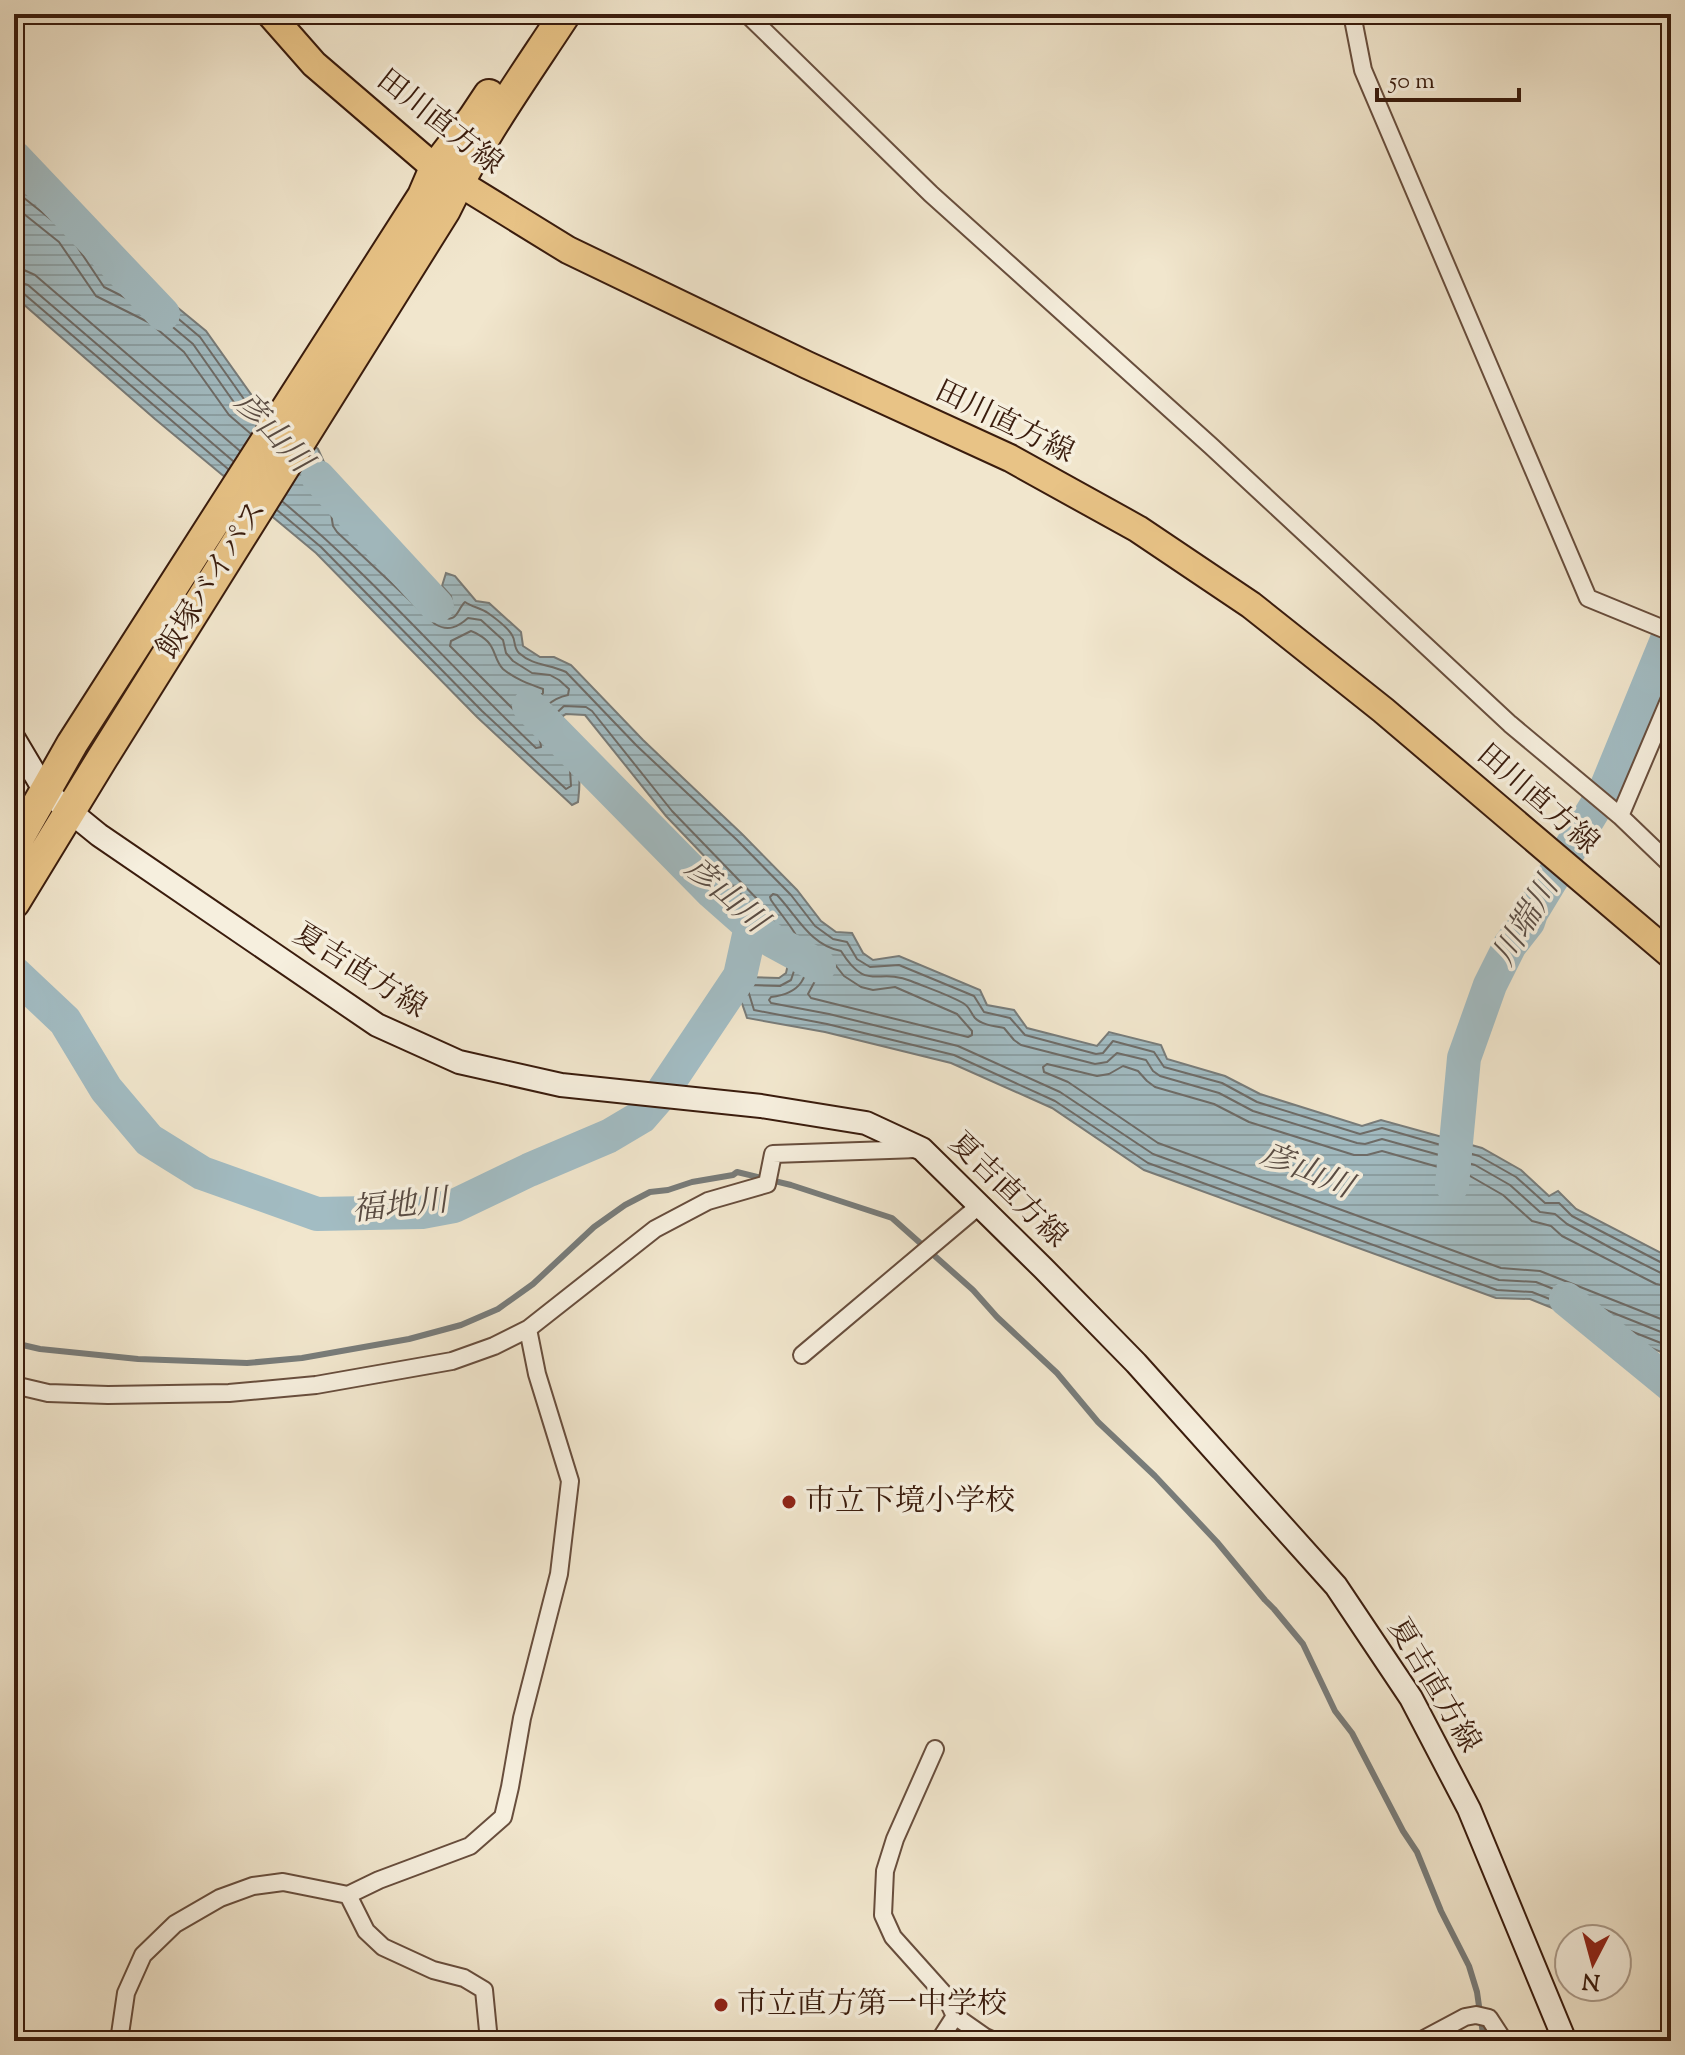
<svg xmlns="http://www.w3.org/2000/svg" width="1685" height="2055" font-family="'Sorts Mill Goudy','Noto Serif JP',serif">
<style>
.water{fill:url(#water-rules);stroke:#787c7a;stroke-width:2}
.lines{fill:none;stroke-linecap:round;stroke-linejoin:round}
.shore{stroke:#6e6c68;stroke-width:2}
.stream{stroke:#787c7a;stroke-width:6}
.river{stroke:#a2bcc3;stroke-width:34}
.street-casing{stroke:#684e3d;stroke-width:20}
.secondary-casing{stroke:#3a1c0d;stroke-width:26}
.primary-casing{stroke:#3a1c0d;stroke-width:30}
.highway-casing{stroke:#3a1c0d;stroke-width:34}
.street{stroke:#f6efde;stroke-width:16}
.secondary{stroke:#f6efde;stroke-width:22}
.primary{stroke:#e8c386;stroke-width:26}
.highway{stroke:#e8c386;stroke-width:30}
.poi-dot{fill:#8f2418;stroke:#f6efde;stroke-width:3}
.labels{text-anchor:middle;dominant-baseline:central;stroke-width:7;stroke-linejoin:round;paint-order:stroke}
.street-label{font-size:30px;fill:#3a1c0d;stroke:#f6efde}
.poi-label{font-size:30px;fill:#3a1c0d;stroke:#f6efde;text-anchor:start}
.water-label{font-size:32px;font-style:italic;fill:#594c44;stroke:#f6efde}
</style>
<defs>
<pattern id="water-rules" width="6" height="5" patternUnits="userSpaceOnUse" patternTransform="scale(2)"><rect width="6" height="5" fill="#a2bcc3"/><path d="M0 2.5h6" fill="none" stroke="#8ca1a6"/></pattern>
</defs>
<rect width="100%" height="100%" fill="#f1e6cd"/>
<filter id="stains"><feTurbulence type="fractalNoise" baseFrequency=".0025" numOctaves="4"/><feColorMatrix values="0 0 0 0 .2 0 0 0 0 .09 0 0 0 0 .02 0 0 0 .5 -.17"/></filter>
<radialGradient id="worn" r=".72"><stop offset=".6" stop-color="#630" stop-opacity="0"/><stop offset="1" stop-color="#630" stop-opacity=".3"/></radialGradient>
<!-- water -->
<path class="water" d="M14,167L82,221L116,273L166,298L206,331L253,397L318,449L333,482L347,499L351,521L447,611L453,607L451,596L442,586L446,573L455,576L476,601L489,603L521,632L523,646L540,657H554L571,665L643,740L742,834L797,890L821,921L836,932L852,933L863,953L873,960L899,956L980,990L987,1005L1014,1010L1027,1028L1097,1046L1109,1032L1161,1045L1167,1059L1225,1076L1260,1094L1362,1126L1381,1120L1482,1148L1521,1170L1549,1196L1558,1191L1576,1209L1671,1258V1356L1530,1299L1496,1298L1144,1170L1052,1108L951,1063L825,1032L747,1018C743,1004 733,988 745,977L779,978L786,973L788,964L785,954L754,908L666,816L585,715L566,714C564,715 557,721 556,723C551,735 575,759 578,769C581,780 579,792 578,802L572,805L477,717L316,553L155,419L14,296Z"/>
<g class="lines">
<!-- shore -->
<path class="shore" d="M14,177L75,227L110,279L162,305L200,337L246,402L262,415
M14,190L68,233L104,287L156,313L193,344L238,408L257,424
M14,206L59,242L96,296L150,323L184,352L229,415L251,434
M14,269L24,270L35,275L240,451
M14,281L28,285L233,461
M14,291L23,293L228,469
M312,455L326,486L340,502L345,526L441,616C457,625 457,609 465,602C472,607 481,608 488,613C495,618 508,628 512,635C516,641 513,647 519,653C533,666 550,664 566,672L637,746L737,840L791,895L815,926L833,939L847,942L857,959L870,967L899,965L974,996L984,1012L1010,1018L1025,1035L1096,1054L1103,1053L1113,1041L1154,1052L1164,1067L1222,1083L1257,1102L1360,1134L1382,1128L1479,1156L1516,1177L1545,1203H1559L1572,1216L1664,1264L1671,1265
M283,502C373,577 450,667 536,748L541,747C541,741 537,735 537,727C537,710 553,698 568,695L569,689L559,680L550,675L532,673L513,661L506,653L503,640L481,620L468,618C458,627 448,632 435,624L337,532L333,526L330,507L318,491L305,465
M277,510L321,547L482,711L566,789L571,786L570,770L561,759L548,731L549,720L564,706L586,707L592,711L672,811L761,903L793,950L796,965L791,980L780,986L750,985L747,987L754,1010L827,1024L954,1055L1055,1101L1148,1163L1497,1290L1532,1292L1671,1347
M471,631C477,633 487,639 491,646C496,654 496,662 503,669C515,679 529,684 543,689V693L533,703L526,717H521L450,646L451,641Z
M823,959L833,962L844,976L861,987L873,990L895,987L957,1014L972,1031V1035L968,1037L811,998L808,994L815,981L818,962Z
M1671,1275L1661,1273L1611,1248L1567,1224L1555,1214L1540,1212L1510,1185L1475,1165L1382,1139L1365,1144L1357,1143L1253,1111L1219,1093L1160,1076L1153,1071L1146,1060L1117,1053L1107,1062L1095,1064L1021,1045L1014,1040L1004,1028C994,1026 982,1025 975,1018C970,1012 970,1007 963,1003C947,994 928,988 911,981C877,967 867,993 841,951C810,945 797,916 777,895L773,894L770,897L771,900C781,915 796,931 803,948C813,977 799,994 771,997L769,1000L771,1003L829,1014L958,1046L1060,1092L1153,1154L1499,1280L1536,1282L1671,1336
M1671,1287L1656,1284L1562,1236L1551,1226L1532,1221L1503,1195L1470,1176L1382,1151L1367,1155H1354L1249,1122L1214,1104L1155,1087L1147,1081L1138,1071L1123,1066L1109,1074L1097,1076L1047,1064L1043,1067L1044,1072L1068,1082L1158,1143L1501,1268L1540,1271L1671,1323"/>
<!-- stream -->
<path class="stream" d="M14,1343L40,1349L138,1359L247,1363L302,1358L409,1339L461,1325L498,1309L533,1284L594,1227L625,1205L650,1192L668,1190L692,1182L733,1175L737,1172L791,1185L892,1218L973,1290L997,1317L1057,1373L1098,1422L1155,1476L1217,1542L1265,1600L1274,1609L1303,1644L1335,1711L1352,1733L1403,1831L1417,1852L1441,1911L1469,1966L1477,1992L1484,2041"/>
<!-- river -->
<path class="river" d="M14,157L163,314
M318,477L437,606
M529,706L712,892L746,922L773,941L819,966
M14,973L65,1021L106,1089L149,1140L202,1173L317,1214L422,1212L454,1206L529,1170L609,1136L641,1117L661,1094L740,976L751,926
M1452,1185L1464,1058L1490,985L1510,945L1528,922L1531,913L1605,791L1671,630
M1566,1299L1671,1385"/>
<defs>
<path id="street" d="M747,14L931,194L1211,446L1510,724L1620,816L1671,865
M1352,14L1363,70L1588,598L1671,632
M1620,816L1671,696
M802,1355L980,1205
M14,1385L48,1393L108,1395L229,1393L316,1385L452,1361L494,1346L528,1329L655,1229L708,1201L767,1184L773,1154L918,1149
M935,1749L895,1839L885,1871L883,1915L893,1937L945,1995L955,2016L985,2037L994,2041
M348,1895L366,1931L383,1947L433,1970L464,1978L484,1990L489,2041
M119,2041L126,1993L143,1955L175,1924L220,1898L253,1886L283,1882L348,1895L379,1880L470,1846L503,1817L510,1787L522,1718L559,1574L570,1481L537,1374L528,1329
M939,2041L955,2016
M1420,2041L1465,2017L1476,2015L1489,2018L1504,2041"/>
<path id="secondary" d="M14,739L45,791L99,835L377,1025L459,1062L561,1085L761,1106L866,1123L922,1149L1043,1268L1136,1363L1336,1586L1411,1698L1469,1809L1565,2041"/>
<path id="primary" d="M270,14L314,64L435,168L568,250L807,365L1010,458L1138,529L1251,605L1383,710L1671,955"/>
<path id="highway" d="M14,846L72,744L423,196L435,168L473,119L489,95
M14,903L103,757L445,210C478,141 523,78 565,14"/>
</defs>
<!-- street casing -->
<use href="#street" class="street-casing"/>
<!-- secondary casing -->
<use href="#secondary" class="secondary-casing"/>
<!-- primary casing -->
<use href="#primary" class="primary-casing"/>
<!-- highway casing -->
<use href="#highway" class="highway-casing"/>
<!-- street -->
<use href="#street" class="street"/>
<!-- secondary -->
<use href="#secondary" class="secondary"/>
<!-- primary -->
<use href="#primary" class="primary"/>
<!-- highway -->
<use href="#highway" class="highway"/>
</g>
<!-- markers -->
<g class="poi-dot">
<circle cx="789" cy="1502" r="8"/>
<circle cx="721" cy="2005" r="8"/>
</g>
<g class="labels">
<!-- street labels -->
<g class="street-label">
<text transform="translate(439 123) rotate(38)">田川直方線</text>
<text transform="translate(1004 423) rotate(26)">田川直方線</text>
<text transform="translate(213 580) rotate(-58)">飯塚バイパス</text>
<text transform="translate(1537 800) rotate(41)">田川直方線</text>
<text transform="translate(359 972) rotate(32)">夏吉直方線</text>
<text transform="translate(1007 1191) rotate(44)">夏吉直方線</text>
<text transform="translate(1433 1686) rotate(59)">夏吉直方線</text>
</g>
<!-- poi labels -->
<g class="poi-label">
<text x="805" y="1502">市立下境小学校</text>
<text x="737" y="2005">市立直方第一中学校</text>
</g>
<!-- water labels -->
<g class="water-label">
<text transform="translate(272 433) rotate(47)">彦山川</text>
<text transform="translate(725 896) rotate(41)">彦山川</text>
<text transform="translate(1527 922) rotate(-59)">川端川</text>
<text transform="translate(1306 1172) rotate(22)">彦山川</text>
<text transform="translate(400 1207) rotate(-6)">福地川</text>
</g>
</g>
<!-- margin -->
<rect width="1685" height="2055" fill="none" stroke="#f1e6cd" stroke-width="48"/>
<rect x="16" y="16" width="1653" height="2023" fill="none" stroke="#3a1c0d" stroke-width="4"/>
<rect x="24" y="24" width="1637" height="2007" fill="none" stroke="#3a1c0d" stroke-width="2"/>
<!-- north arrow -->
<g transform="translate(1593 1963) rotate(186)"><circle r="38" fill="#f6efde" stroke="#ab9b8a" stroke-width="2"/>
<path d="M0-6L14 30L0 20L-14 30Z" fill="#8f2418"/>
<text y="-12" font-size="22" font-weight="bold" text-anchor="middle" fill="#3a1c0d">N</text>
</g>
<!-- scale -->
<path d="M1377 88v12h142v-12" fill="none" stroke="#3a1c0d" stroke-width="4"/>
<text x="1389" y="88" font-size="24" fill="#3a1c0d" stroke="#f6efde" stroke-width="6" paint-order="stroke">50 m</text>
<rect width="100%" height="100%" filter="url(#stains)"/>
<rect width="100%" height="100%" fill="url(#worn)"/>
</svg>
